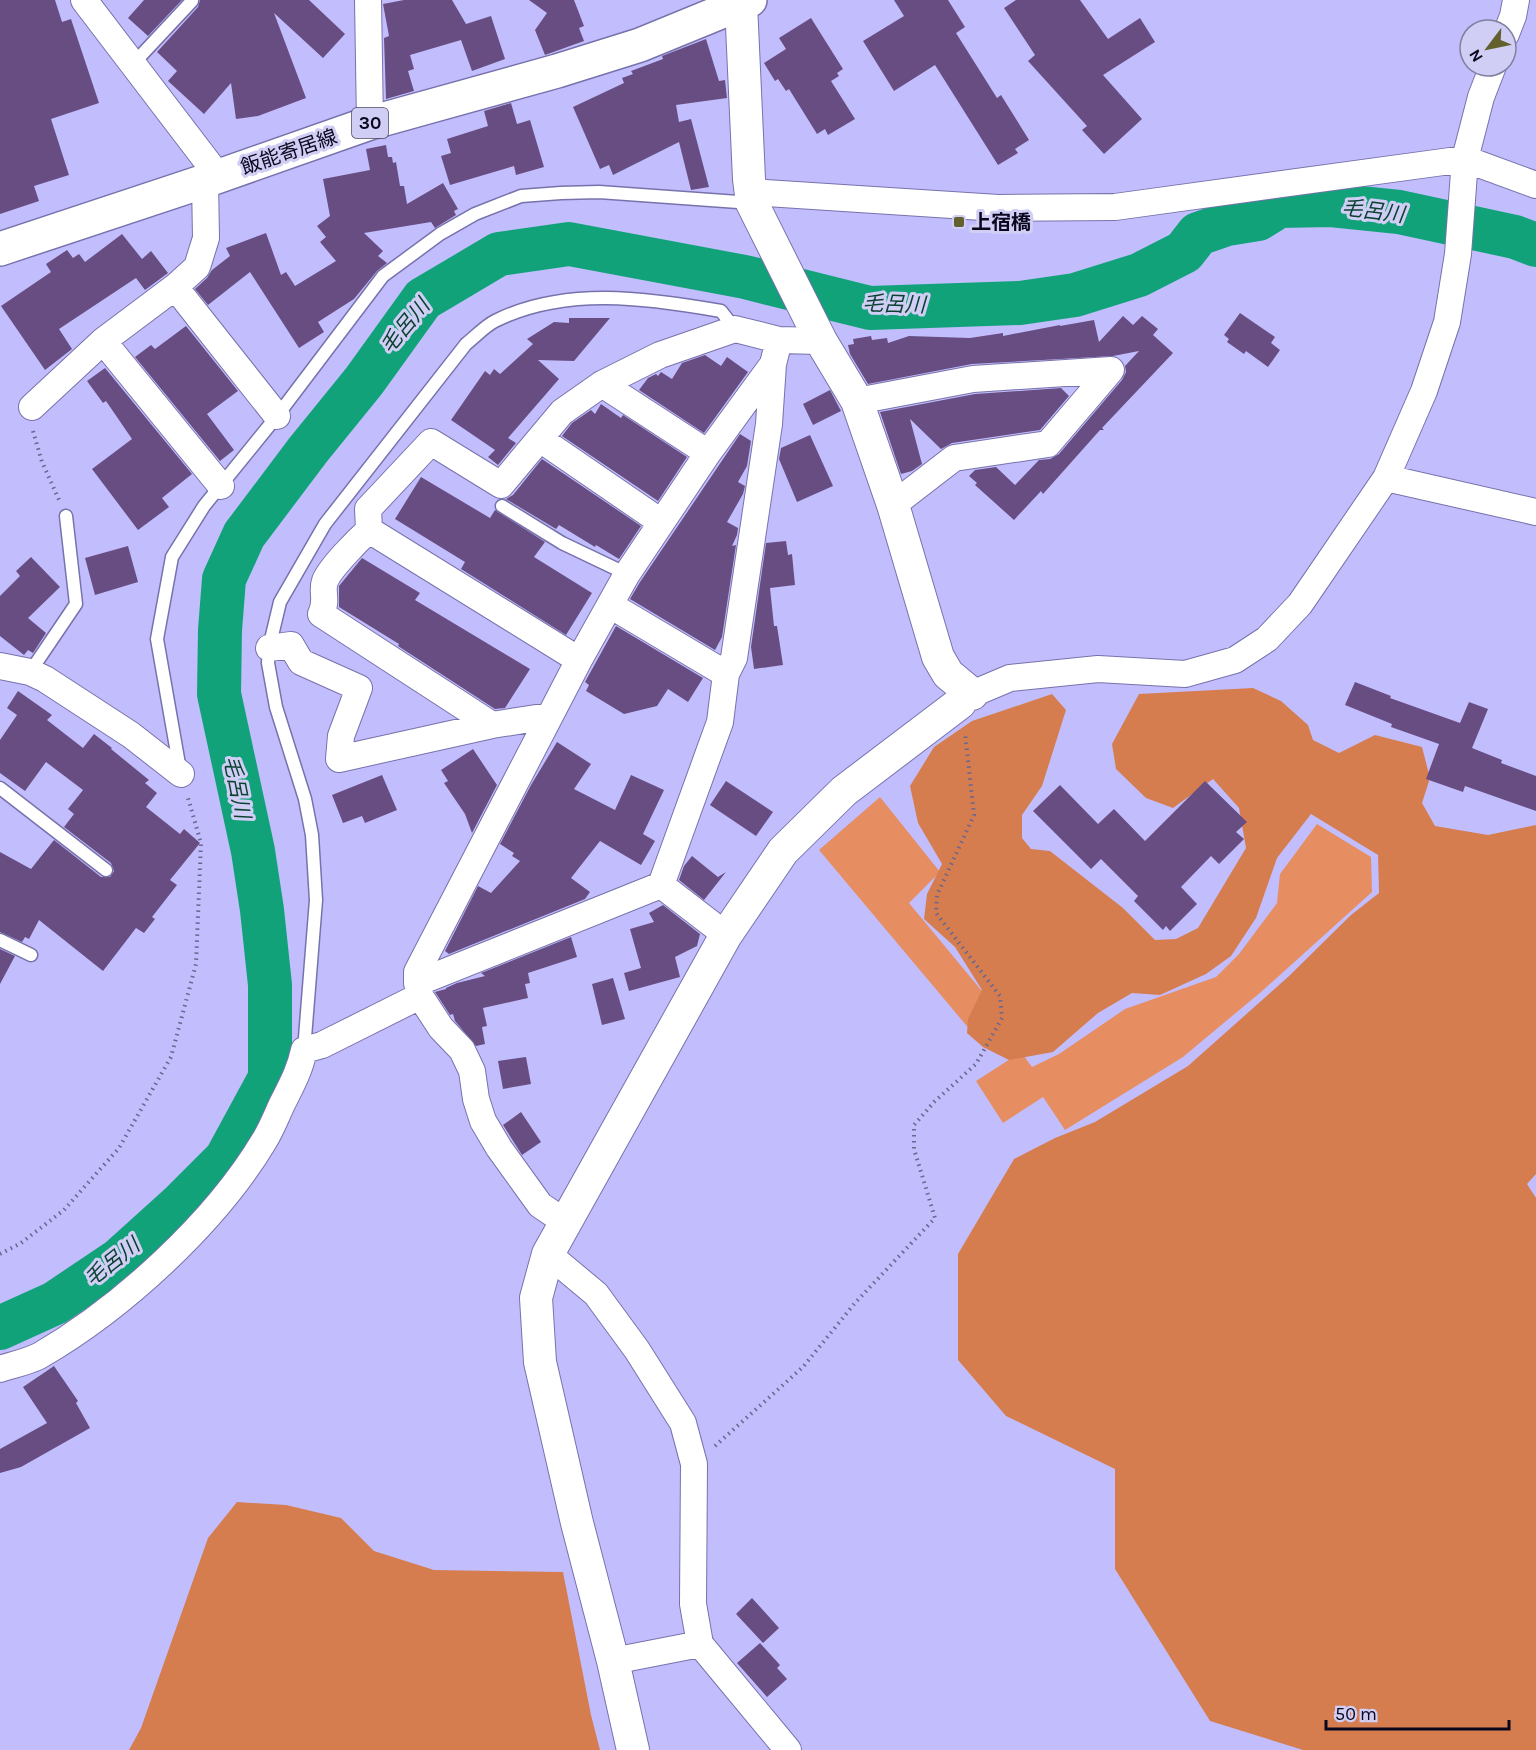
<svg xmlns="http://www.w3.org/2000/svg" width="1536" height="1750" font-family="Karla,'Noto Sans JP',sans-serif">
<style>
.green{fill:#e68e62}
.forest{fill:#d67d4f}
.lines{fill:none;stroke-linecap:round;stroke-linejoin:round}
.river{stroke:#12a27a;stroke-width:44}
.building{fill:#684d82}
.service-casing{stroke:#7772ac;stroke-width:15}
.minor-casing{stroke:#7772ac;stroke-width:28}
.tertiary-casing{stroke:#7772ac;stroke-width:34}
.primary-casing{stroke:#7772ac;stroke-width:36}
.path{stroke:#696690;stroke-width:4;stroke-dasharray:1.5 4.5;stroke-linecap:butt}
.service{stroke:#fff;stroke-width:12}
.minor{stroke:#fff;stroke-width:26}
.tertiary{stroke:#fff;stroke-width:32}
.primary{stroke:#fff;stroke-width:33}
.poi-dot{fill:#62602d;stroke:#d0cef5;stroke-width:2}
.labels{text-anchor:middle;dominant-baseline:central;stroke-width:6;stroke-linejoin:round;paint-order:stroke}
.shield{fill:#d0cef5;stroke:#46435e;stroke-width:1.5}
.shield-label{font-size:18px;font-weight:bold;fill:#0b081d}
.street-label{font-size:20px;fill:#0b081d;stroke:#d0cef5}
.poi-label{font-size:20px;font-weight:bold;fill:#0b081d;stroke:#d0cef5;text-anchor:start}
.water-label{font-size:21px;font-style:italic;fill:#0b4130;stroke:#d0cef5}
</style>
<rect width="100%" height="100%" fill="#c2befd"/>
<!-- green -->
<path class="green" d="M880,797L940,872L909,903L996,1008L971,1031L819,850Z
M1317,824L1371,857L1372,892L1261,992L1183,1057L1065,1130L1043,1097L1003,1123L976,1081L1021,1052L1032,1067L1059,1054L1125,1009L1216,977L1239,954L1277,903L1280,874Z"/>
<!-- forest -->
<path class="forest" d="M1253,688L1281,701L1308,725L1313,740L1339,753L1375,735L1422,747L1430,778L1422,803L1435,826L1488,835L1536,825V1174L1527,1184L1536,1198V1750H1303L1210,1721L1115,1569V1469L1006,1416L958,1360V1254L1014,1159L1055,1138L1095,1122L1188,1066L1288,977L1351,915L1379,893L1378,855L1311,814L1277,858L1256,918L1231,956L1206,974L1160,995L1132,993L1098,1013L1053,1052L1009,1060L983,1047L967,1033L968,1019L982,990L955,947L924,919L927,894L942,864L918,823L910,786L934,747L972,721L1052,694L1066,710L1042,786L1022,815V838L1031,849L1050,851L1123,908L1155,940L1176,939L1198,928L1246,848L1239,808L1213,779L1173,808L1146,798L1116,769L1112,744L1139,694Z
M237,1502L286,1505L341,1518L374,1551L434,1570L563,1572L591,1715L600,1750H129L141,1728L208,1538Z"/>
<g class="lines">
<!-- river -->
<path class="river" d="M0,1328L55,1303L119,1260L181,1204L226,1159L270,1078V985L262,910L253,851L219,694L220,630L224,579L244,535L308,450L364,381L423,299L499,254L569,244L745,277L870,308L1020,303L1075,295L1139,275L1184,252L1198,234L1227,224L1258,219L1279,206L1331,205L1399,212L1515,237L1536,245"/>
</g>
<!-- building -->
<path class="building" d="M0,0H55L62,22L71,19L99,103L51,119L69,175L34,186L39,201L0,214Z
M144,0H182L148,36L128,18Z
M200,0H309L345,34L323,58L274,13L306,98L258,116L236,119L231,83L204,114L168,81L177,71L157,52L198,7Z
M404,0H452L466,24L491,16L505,59L472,71L461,40L410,55L414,69L408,71L414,91L386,99L384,38L389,36L383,4Z
M529,0H574L584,26L579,28L584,41L545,55L535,30L547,13Z
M894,0H948L965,27L956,33L997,98L1001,95L1029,140L1015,149L1018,153L998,165L935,65L894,91L863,41L904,16Z
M1016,0H1080L1108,39L1140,18L1155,42L1103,75L1142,119L1104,154L1082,130L1087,126L1028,61L1035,55L1004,8Z
M811,18L843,69L837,73L839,76L831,81L855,119L828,135L825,129L817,134L789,89L786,91L778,79L775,81L764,63L786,49L779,38Z
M706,39L719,81L725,80L727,98L676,105L679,122L691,119L709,187L691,190L679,142L613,175L609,165L600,169L573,107L624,83L622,78L633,74L631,71L663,59L662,56Z
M511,103L517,124L530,120L544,167L516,175L514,166L450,185L441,156L451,153L447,139L488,126L484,111Z
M386,145L388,157H392L393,163L396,162L400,186H404L407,204L443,183L458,209L454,211L456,215L435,228L431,222L364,233L383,251L378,256L387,263L377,271L354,299L318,322L324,332L299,348L250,272L208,305L195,289L207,278L212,270L230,256L226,248L266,233L281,275L286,272L295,286L336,261L320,242L326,237L317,226L330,216L323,179L370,170L366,149Z
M122,234L142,259L151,251L168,273L145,290L136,278L59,329L72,349L45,370L1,306L51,272L46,264L67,250L73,258L79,254L85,262Z
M1240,313L1275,337L1271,343L1280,350L1268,367L1246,351L1244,354L1227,342L1229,339L1224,335Z
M1123,316L1133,325L1142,316L1158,329L1153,335L1173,353L1102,428L1104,430H1100L1043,494L1041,491L1014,520L975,485L977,483L969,476L975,470L996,467L1015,485L1039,460L1050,459L1059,454L1122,380L1126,372L1125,366L1139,351L1113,356L972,364L868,384L850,354L848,345L854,344L853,339L871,336L872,340L887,338L888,343L909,336L970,338L1003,333V336L1060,325V326L1094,320L1099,342Z
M569,318H610L574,361L538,360L559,379L508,438L516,443L498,465L488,457L495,450L451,420L485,371L490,375L494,369L500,374L533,344L527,339L554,322L569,323Z
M186,326L238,391L207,414L234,450L220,461L135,357L151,345L155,349Z
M705,355L721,366L727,357L748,372L704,433L639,390L648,378L656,374L658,376L661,372L672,379L682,363Z
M105,368L192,474L162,498L169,507L138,530L92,469L132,439L106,401L103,403L87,381Z
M1061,388L1069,396L1040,430L952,443L941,449L910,419L922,464L912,471L901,474L880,412L975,394Z
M830,390L841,411L813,425L803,404Z
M601,404L621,418L623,415L687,457L658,501L562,436L572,423L591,410L595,414Z
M740,434L751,441L747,466L738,482L745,486L743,494L727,522L738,528L737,535L732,546L736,545L722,637L715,650L630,599L640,582Z
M810,435L833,486L797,502L779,459L781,448Z
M542,459L641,526L619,559L596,545L595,547L559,525L556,529L506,499L513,495Z
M421,477L490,518L495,510L545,542L534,557L592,593L566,635L461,569L465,562L395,519Z
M786,541L788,555L792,554L795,585L770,588L774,626H777L783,665L754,669L751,647L766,543Z
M128,546L138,582L95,595L85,558Z
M31,557L60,587L28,618L46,633L33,653L28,650L24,655L0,636V596L20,576L16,571Z
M362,558L420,593L415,600L530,669L505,708L495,709L398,646L399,644L339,607V586Z
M616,626L703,678L688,702L668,689L657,706L624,714L586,691L589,685L585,682Z
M1355,682L1391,696L1390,698L1460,723L1469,702L1488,709L1472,748L1502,760L1501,763L1536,776V811L1465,786L1463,792L1426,779L1439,744L1391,727L1392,724L1345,705Z
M18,691L52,715L47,720L83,748L94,734L112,748L111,749L149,780L145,783L157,793L146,807L180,834L184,829L200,843L170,880L177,885L152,917L155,919L144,933L136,928L103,971L39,920L29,939L25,937L22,942L0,932V852L31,869L54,840L101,877H110L114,871L111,863L64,827L74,814L68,809L83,790L46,762L25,791L0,773V740L17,715L7,708Z
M557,742L591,764L574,789L615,810L631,775L664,790L643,834L655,841L641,865L600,841L571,878L590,892L585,899L449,954L445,951L478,886L491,893L520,861L512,856L514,853L500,844L531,785Z
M473,749L497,785L472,833L465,814L444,783L448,781L441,770Z
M382,775L397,810L365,823L362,816L343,823L332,795Z
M726,781L773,812L756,836L710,805Z
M1205,781L1247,822L1236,832L1244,839L1219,864L1211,856L1181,887L1197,904L1170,931L1166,926L1163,930L1134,901L1138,896L1101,859L1091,869L1033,811L1060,785L1098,824L1114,809L1145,841Z
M692,856L718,877L726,872L704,900L679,880L684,866Z
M663,905L700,934L697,946L675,957L680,977L629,991L624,973L641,968L630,929L654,922L649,913Z
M571,937L577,957L528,973L530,983L525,984L528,998L483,1008L487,1026L482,1027L485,1044L476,1046L455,1021L453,1014L450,1015L435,992L446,989V988L457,983L485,976L481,973Z
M0,949L15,956L0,984Z
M613,978L625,1019L602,1025L592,984Z
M526,1057L531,1084L503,1089L498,1061Z
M521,1112L541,1142L522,1155L503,1125Z
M54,1366L78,1401L76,1403L90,1428L21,1467L0,1473V1449L47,1423L23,1387Z
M752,1598L779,1628L763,1643L736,1614Z
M760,1643L780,1665L777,1668L787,1679L767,1697L737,1663Z"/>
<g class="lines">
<defs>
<path id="service" d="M133,64L192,1
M502,506L562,543L627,574
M30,672L76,604L66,516
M180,770L157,639L172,557L204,506L277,416L383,276L440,234L475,214L521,196L561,193L599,192L752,203
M0,788L106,870
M0,940L31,955
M304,1050L316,900L312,835L305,799L276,707L268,663L269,648L280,602L325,524L466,344C475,337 485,326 495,321C565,286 647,298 721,311L735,329"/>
<path id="minor" d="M84,0L219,177
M368,0L370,123
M1506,34L1513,16L1516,0
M750,192L998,208L1115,207L1465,159L1536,185
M175,287L277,416
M103,341L221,486
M602,384L708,453
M857,401L973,379L1111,370L1048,444L954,458L893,505
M32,407L103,341L175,287L197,267L206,238L205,181
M540,439L661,522
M1386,478L1536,512
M369,530L579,660
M610,605L726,674
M269,648L291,645L301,662L359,688L341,736L339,759L492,725L321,614C328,600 321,592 325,581C330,568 358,540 369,530L368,509L431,442L501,485L562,412L602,384L660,355L735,329L779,340L821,341
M0,666L30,672L45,679L131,735L181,774
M960,703L972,694L1010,678L1098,669L1185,674L1235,660L1267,639L1300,604L1386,478L1424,391L1447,322L1458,254L1465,159L1481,97L1493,66
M492,725L549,716
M661,885L726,935
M417,983L661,885L720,722L726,674L734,658L769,424L773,364
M565,1222L540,1205L499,1148L483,1121L476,1099L472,1071L462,1050L441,1028L420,996L417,983V972L579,660L627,574L708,453L773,364L779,340
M548,1254L596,1294L637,1350L683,1423L694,1464L693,1604L700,1644L788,1750
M0,1369C12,1365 27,1362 39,1356C122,1308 215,1223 264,1141C271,1130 276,1117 282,1104C291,1086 300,1070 304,1050L322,1045L420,996
M613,1661L700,1644"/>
<path id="tertiary" d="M739,0L741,4L749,179L752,203L821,341L857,401L893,505L938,657L948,674L972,694
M633,1750L613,1661L577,1523L540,1362L536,1298L548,1254L726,935L783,851L844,791L960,703"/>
<path id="primary" d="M0,249L205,181L370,123L557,71L640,45L750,0"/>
</defs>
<!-- service casing -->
<use href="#service" class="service-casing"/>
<!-- minor casing -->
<use href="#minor" class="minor-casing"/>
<!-- tertiary casing -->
<use href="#tertiary" class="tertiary-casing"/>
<!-- primary casing -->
<use href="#primary" class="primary-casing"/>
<!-- path -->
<path class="path" d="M33,431L42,462L60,502
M0,1254L21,1243L64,1210L119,1148L171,1057L196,964L201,843L188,798
M715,1446L803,1367L855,1303L935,1218L914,1149V1125L934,1102L976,1064L1002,1018L1000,996L936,913L937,895L974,815L965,733"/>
<!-- service -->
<use href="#service" class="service"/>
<!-- minor -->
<use href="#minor" class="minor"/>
<!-- tertiary -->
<use href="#tertiary" class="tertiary"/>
<!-- primary -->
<use href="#primary" class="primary"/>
</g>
<!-- markers -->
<rect class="poi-dot" x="953" y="216" width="12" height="12" rx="3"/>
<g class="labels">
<!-- shield labels -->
<rect class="shield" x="352" y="108" width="36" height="30" rx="4.5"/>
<g class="shield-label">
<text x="370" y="123">30</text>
</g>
<!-- street labels -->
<g class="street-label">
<text transform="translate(289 152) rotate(-19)">飯能寄居線</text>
</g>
<!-- poi labels -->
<g class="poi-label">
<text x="971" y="222">上宿橋</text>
</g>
<!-- water labels -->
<g class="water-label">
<text transform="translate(1373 211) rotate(7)">毛呂川</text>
<text transform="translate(894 304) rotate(2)">毛呂川</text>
<text transform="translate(405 326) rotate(-50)">毛呂川</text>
<text transform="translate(237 787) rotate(79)">毛呂川</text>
<text transform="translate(112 1262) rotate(-38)">毛呂川</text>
</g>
</g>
<!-- north arrow -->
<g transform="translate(1488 48) rotate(238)"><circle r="28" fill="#d0cef5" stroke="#817f9f" stroke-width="1.5"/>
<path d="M0-4.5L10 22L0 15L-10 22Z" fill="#62602d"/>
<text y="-9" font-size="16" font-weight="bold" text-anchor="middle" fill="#0b081d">N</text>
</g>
<!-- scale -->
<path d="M1326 1720v9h183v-9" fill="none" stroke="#0b081d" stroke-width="3"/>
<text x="1335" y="1720" font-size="18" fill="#0b081d" stroke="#d0cef5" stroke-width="4.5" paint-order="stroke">50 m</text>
</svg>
